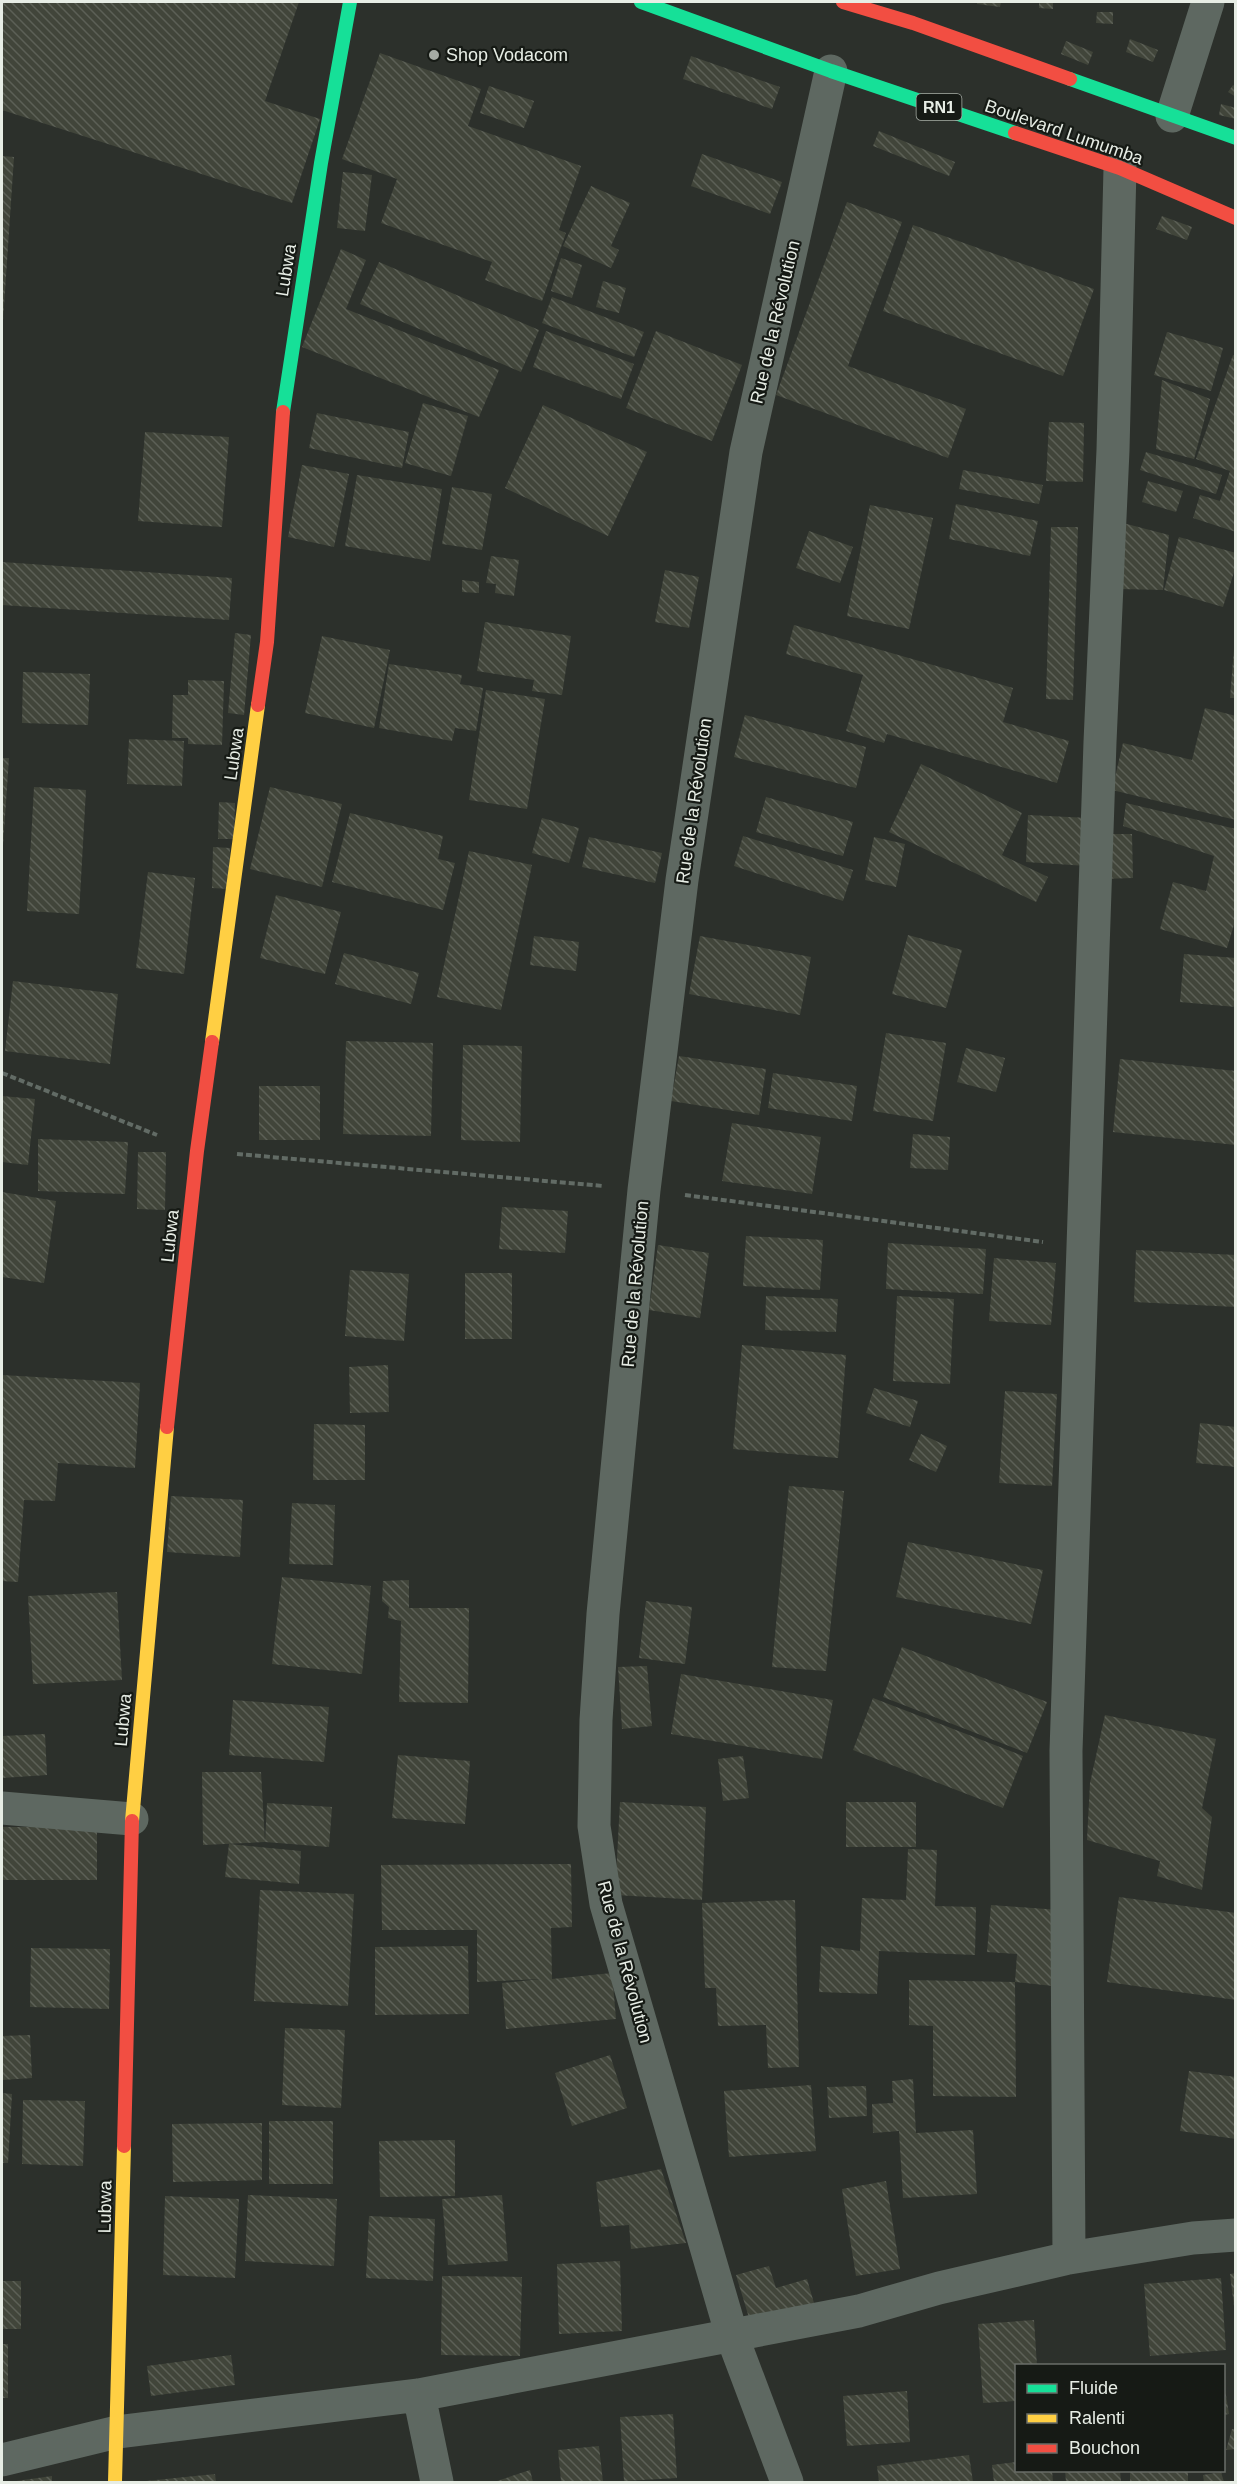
<svg xmlns="http://www.w3.org/2000/svg" width="1237" height="2484" font-family="Helvetica,sans-serif">
<style>
.building{fill:url(#building-back-hatch)}
.lines{fill:none;stroke-linecap:round;stroke-linejoin:round}
.path{stroke:#626b65;stroke-width:4;stroke-dasharray:6 3;stroke-linecap:butt}
.street{stroke:#5e6861;stroke-width:33}
.fast{stroke:#16e098;stroke-width:14}
.slow{stroke:#ffcf43;stroke-width:14}
.jam{stroke:#f24e42;stroke-width:14}
.poi-dot{fill:#a6aba4;stroke:#161a15;stroke-width:2}
.labels{text-anchor:middle;dominant-baseline:central;stroke-width:4.5;stroke-linejoin:round;paint-order:stroke}
.shield{fill:#161a15;stroke:#a8aea7;stroke-width:1.5}
.shield-label{font-size:16px;font-weight:bold;fill:#e7ede5}
.poi-label{font-size:18px;fill:#e7ede5;stroke:#161a15;text-anchor:start}
.street-label{font-size:18px;fill:#e7ede5;stroke:#161a15}
</style>
<defs>
<pattern id="building-back-hatch" width="6" height="6" patternUnits="userSpaceOnUse" patternTransform="scale(1.5)"><rect width="6" height="6" fill="#41453a"/><path d="M-1 5l2 2M0 0l6 6M5-1l2 2" fill="none" stroke="#5c6056"/></pattern>
</defs>
<rect width="100%" height="100%" fill="#2c302b"/>
<!-- building -->
<path class="building" d="M2,2H299L265,101L320,119L292,203L2,110Z
M977,2H1001L1000,7L977,4Z
M1039,2H1053V9L1039,8Z
M1097,12H1113V24L1096,23Z
M1130,39L1158,50L1153,62L1126,52Z
M1066,41L1093,52L1088,65L1061,54Z
M380,53L481,89L468,126L581,166L559,230L566,233L542,301L485,280L492,262L381,223L397,179L342,159Z
M691,56L780,87L772,109L683,79Z
M1233,85L1236,87V97L1228,92Z
M489,86L534,101L524,128L480,113Z
M1221,104L1236,108V119L1219,115Z
M879,131L955,162L949,176L873,146Z
M702,154L782,182L770,214L691,186Z
M2,156L14,157L3,321H2Z
M343,172L372,175L365,231L337,228Z
M591,186L630,203L611,246L619,250L611,268L563,246Z
M847,202L902,222L848,366L966,409L948,458L776,395Z
M1162,216L1192,227L1187,240L1156,229Z
M913,225L1094,289L1063,376L883,311Z
M341,249L366,260L346,309L499,370L479,417L302,347Z
M561,258L582,265L572,298L551,291Z
M379,262L539,330L521,372L360,304Z
M603,281L626,288L619,313L596,307Z
M552,297L644,332L634,357L542,323Z
M546,331L634,364L621,399L533,367Z
M656,331L742,365L712,441L626,408Z
M1167,332L1223,348L1211,391L1154,375Z
M1233,355L1236,356V532L1193,518L1200,495L1220,501L1230,471L1196,459Z
M1162,380L1210,399L1194,459L1156,449Z
M423,403L468,416L451,476L405,463Z
M543,405L647,452L608,536L505,488Z
M317,413L409,432L402,468L309,448Z
M1049,422L1084,423L1083,482L1046,481Z
M145,432L229,437L222,527L138,521Z
M1146,452L1222,475L1216,494L1140,470Z
M302,465L349,474L334,547L288,537Z
M963,470L1043,485L1039,504L959,489Z
M357,475L442,489L430,561L345,546Z
M1148,481L1183,491L1176,512L1142,502Z
M452,487L492,494L482,550L442,544Z
M956,504L1038,521L1030,556L949,539Z
M870,505L933,518L909,629L847,616Z
M1123,523L1169,535L1163,590L1119,589Z
M1051,527H1078L1073,700L1046,699Z
M809,531L853,547L840,583L796,568Z
M1179,537L1236,553V566L1223,607L1164,590Z
M491,556L519,560L514,596L495,593L496,584L486,583Z
M2,562L232,578L229,620L2,605Z
M665,570L699,577L689,628L655,622Z
M462,580L479,582V593L462,592Z
M485,622L571,636L562,695L532,691L534,680L477,671Z
M794,625L1013,688L1003,722L1069,741L1057,783L887,734L884,743L846,731L863,675L786,654Z
M235,633L251,635L244,715L228,713Z
M322,636L390,650L374,728L305,713Z
M1234,649H1236V698H1230Z
M389,664L462,675L460,684L483,688L476,731L455,728L452,741L379,728Z
M23,672L90,674L88,725L22,723Z
M188,680L224,681L222,745L188,744V738H172L173,695H188Z
M486,690L545,699L527,809L469,800Z
M1205,708L1236,716V820L1112,790L1123,743L1192,760Z
M745,715L866,747L856,788L734,757Z
M129,739L184,741L182,786L127,784Z
M2,758H9L3,846H2Z
M921,764L1022,813L1002,855L1048,877L1036,902L889,832Z
M34,787L86,790L79,914L27,911Z
M270,787L342,804L322,887L250,869Z
M766,797L853,822L843,856L756,832Z
M219,802L235,803L234,839H218Z
M1126,803L1236,829V918L1227,948L1160,929L1173,882L1206,891L1214,856L1123,826Z
M350,813L443,836L438,859L455,863L443,910L332,882Z
M1028,815L1089,818L1087,866L1026,862Z
M542,818L579,828L569,863L532,853Z
M1101,834H1132L1133,878L1102,879Z
M743,836L853,870L843,901L734,866Z
M589,837L662,853L655,883L582,867Z
M874,837L905,844L896,887L865,880Z
M213,847L230,848L229,889L212,888Z
M469,851L532,865L501,1010L437,997Z
M148,872L195,878L184,974L136,968Z
M276,895L341,912L325,974L260,958Z
M908,935L962,950L946,1008L892,994Z
M534,936L579,942L576,971L530,965Z
M700,936L811,957L800,1015L689,994Z
M344,953L419,973L411,1004L335,984Z
M1184,954L1236,958V1007L1180,1002Z
M13,981L118,994L110,1064L5,1051Z
M886,1033L946,1043L933,1121L873,1111Z
M346,1041L433,1043L431,1136L343,1134Z
M463,1045L522,1046L520,1142L461,1140Z
M966,1048L1005,1058L996,1092L957,1082Z
M679,1056L766,1069L759,1115L671,1101Z
M1120,1059L1236,1071V1145L1113,1132Z
M773,1073L857,1086L852,1121L768,1108Z
M259,1086H320V1140H259Z
M2,1096L35,1099L28,1165L2,1162Z
M732,1123L821,1137L812,1194L722,1181Z
M913,1134L950,1137L948,1170L910,1168Z
M38,1139L128,1142L125,1194L38,1191Z
M138,1152H166L165,1210L137,1209Z
M2,1192L56,1201L44,1283L2,1277Z
M502,1207L568,1211L565,1253L499,1249Z
M746,1236L823,1240L820,1290L743,1286Z
M888,1243L986,1249L983,1294L886,1289Z
M658,1245L709,1253L700,1318L649,1310Z
M1136,1250L1236,1255V1307L1134,1302Z
M994,1258L1056,1263L1051,1325L989,1321Z
M350,1270L409,1274L404,1341L345,1336Z
M465,1273H512V1339H465Z
M766,1296L838,1299L836,1332L765,1330Z
M897,1296L954,1299L950,1384L893,1381Z
M742,1345L846,1355L838,1458L733,1449Z
M388,1365L389,1412L350,1413L349,1367Z
M2,1375L140,1383L135,1468L58,1463L55,1501L24,1500L18,1582L2,1581Z
M874,1388L918,1401L910,1427L866,1413Z
M1005,1391L1057,1394L1052,1486L999,1483Z
M1200,1423L1236,1427V1467L1196,1463Z
M314,1424L365,1425V1480H313Z
M921,1434L947,1446L936,1472L909,1460Z
M789,1486L844,1491L826,1671L772,1667Z
M171,1496L243,1500L240,1557L167,1552Z
M292,1503L335,1505L333,1565L289,1564Z
M908,1542L1043,1570L1031,1624L896,1597Z
M282,1577L371,1586L362,1674L272,1664Z
M409,1580V1608H469L468,1703L399,1702L401,1621L388,1618L389,1607L382,1601L383,1581Z
M117,1592L122,1680L33,1684L28,1596Z
M646,1601L692,1607L685,1664L639,1658Z
M902,1647L1047,1702L1027,1753L883,1697Z
M647,1666L652,1726L622,1729L618,1667Z
M681,1674L833,1700L822,1759L671,1734Z
M873,1698L1023,1756L1003,1808L853,1750Z
M233,1700L329,1707L324,1762L229,1755Z
M1105,1715L1216,1739L1202,1808L1212,1817L1202,1890L1157,1876L1160,1861L1087,1840L1090,1783Z
M45,1734L47,1775L2,1778V1736Z
M398,1755L470,1761L465,1824L392,1818Z
M743,1756L749,1798L723,1801L718,1759Z
M202,1772H261L265,1842L267,1803L332,1807L329,1847L265,1842L203,1845Z
M620,1802L706,1807L702,1900L615,1895Z
M846,1802H916V1847H846Z
M2,1827H97V1880H2Z
M229,1844L301,1851L299,1884L225,1877Z
M908,1849L937,1850L935,1906L976,1907L975,1955L879,1951L877,1994L819,1992L821,1946L860,1951L862,1898L906,1900Z
M571,1864L572,1927L551,1928L552,1979L612,1973L616,2019L506,2029L502,1983L541,1979L477,1982V1930H382L381,1865Z
M260,1890L354,1894L348,2006L254,2001Z
M1119,1897L1236,1913V2000L1107,1982Z
M795,1900L799,2067L768,2068L766,2025L718,2026L716,1988H705L702,1903Z
M991,1905L1059,1910L1053,1986L1015,1982L1017,1954L987,1952Z
M468,1946L469,2014L375,2015V1947Z
M31,1948L110,1949L109,2009L30,2007Z
M909,1980L1015,1982L1016,2097L933,2096V2026L909,2025Z
M285,2028L345,2030L341,2108L282,2105Z
M30,2035L32,2078L2,2080V2036Z
M610,2055L627,2108L572,2126L555,2073Z
M1189,2071L1236,2077V2139L1180,2131Z
M913,2079L916,2133L973,2130L977,2194L903,2198L899,2131L873,2133L872,2104L893,2103L892,2081Z
M811,2085L816,2151L729,2157L724,2091Z
M866,2086L867,2116L829,2118L827,2087Z
M2,2093L12,2094L8,2163H2Z
M23,2100L85,2101L83,2166L22,2164Z
M269,2121H333V2184H269Z
M262,2123V2180L173,2182L172,2124Z
M455,2140V2196L380,2197L379,2141Z
M661,2169L686,2243L631,2249L629,2225L601,2227L596,2182Z
M886,2181L900,2269L856,2276L842,2189Z
M248,2195L337,2199L334,2266L245,2261Z
M502,2195L508,2261L448,2265L442,2199Z
M165,2196L239,2199L235,2278L163,2275Z
M369,2216L435,2219L433,2281L366,2278Z
M620,2261L622,2331L559,2334L557,2264Z
M769,2266L776,2288L807,2279L814,2303L750,2321L736,2275Z
M1236,2273V2306H1234L1230,2274Z
M442,2276L522,2277L520,2356L441,2355Z
M1221,2278L1226,2350L1150,2356L1144,2284Z
M2,2281H21V2329H2Z
M1034,2320L1037,2366H1016V2401L983,2403L978,2324Z
M2,2344H8V2398H2Z
M231,2355L235,2385L151,2396L147,2366Z
M1224,2383L1229,2414L1224,2415Z
M907,2391L910,2442L847,2446L843,2396Z
M673,2414L677,2478L624,2481L620,2417Z
M1232,2429H1236V2449L1226,2450Z
M599,2446L603,2482L561,2481L558,2450Z
M969,2455L973,2482H879L877,2466Z
M1016,2462V2470H1052L1053,2482H994L992,2465Z
M530,2470L533,2482H494Z
M1065,2470H1120L1121,2482H1066Z
M1130,2470H1188V2482H1130Z
M1221,2472L1224,2482H1204L1203,2475Z
M215,2474L216,2482H146V2481Z
M52,2476V2482H16V2481Z"/>
<g class="lines">
<!-- path -->
<path class="path" d="M2,1073L157,1135
M237,1154L603,1186
M685,1195L1043,1242"/>
<!-- street -->
<path class="street" d="M1172,116L1208,2
M2,1808L132,1819
M1069,2258L1066,1751L1100,742L1113,450L1120,168
M419,2395L437,2482
M2,2460L117,2432L419,2395L859,2311L939,2288L1069,2258L1193,2238L1236,2235
M787,2482L732,2336L606,1904L594,1826L596,1720L603,1614L644,1190L682,880L746,452L831,71"/>
<!-- fast -->
<path class="fast" d="M641,2L831,71L1015,133
M1070,79L1236,138
M283,412L321,163L350,2"/>
<!-- slow -->
<path class="slow" d="M212,1042L258,705
M132,1821L167,1427
M115,2482L124,2146"/>
<!-- jam -->
<path class="jam" d="M843,2L913,23L1070,79
M1015,133L1120,168L1236,218
M258,705L267,642L283,412
M167,1427L197,1151L212,1042
M124,2146L132,1821"/>
</g>
<!-- markers -->
<circle class="poi-dot" cx="434" cy="55" r="6"/>
<g class="labels">
<!-- shield labels -->
<rect class="shield" x="916.5" y="94" width="45" height="26" rx="4.5"/>
<g class="shield-label">
<text x="939" y="107">RN1</text>
</g>
<!-- poi labels -->
<g class="poi-label">
<text x="446" y="55">Shop Vodacom</text>
</g>
<!-- street labels -->
<g class="street-label">
<text transform="translate(1064 132) rotate(19)">Boulevard Lumumba</text>
<text transform="translate(286 270) rotate(-81)">Lubwa</text>
<text transform="translate(775 322) rotate(-77)">Rue de la Révolution</text>
<text transform="translate(234 754) rotate(-82)">Lubwa</text>
<text transform="translate(694 801) rotate(-82)">Rue de la Révolution</text>
<text transform="translate(170 1236) rotate(-84)">Lubwa</text>
<text transform="translate(635 1284) rotate(-85)">Rue de la Révolution</text>
<text transform="translate(123 1720) rotate(-85)">Lubwa</text>
<text transform="translate(625 1962) rotate(75)">Rue de la Révolution</text>
<text transform="translate(105 2207) rotate(-89)">Lubwa</text>
</g>
</g>
<!-- border -->
<rect width="1237" height="2484" fill="none" stroke="#e7ede5" stroke-width="6"/>
<!-- legend -->
<rect x="1015" y="2364" width="210" height="108" fill="#161a15" stroke="#6a6e68" stroke-width="1.5"/>
<rect x="1027" y="2384" width="30" height="9" fill="#16e098" stroke="#6a6e68" stroke-width="1.5"/>
<text x="1069" y="2394" font-size="18" fill="#e7ede5">Fluide</text>
<rect x="1027" y="2414" width="30" height="9" fill="#ffcf43" stroke="#6a6e68" stroke-width="1.5"/>
<text x="1069" y="2424" font-size="18" fill="#e7ede5">Ralenti</text>
<rect x="1027" y="2444" width="30" height="9" fill="#f24e42" stroke="#6a6e68" stroke-width="1.5"/>
<text x="1069" y="2454" font-size="18" fill="#e7ede5">Bouchon</text>
</svg>
